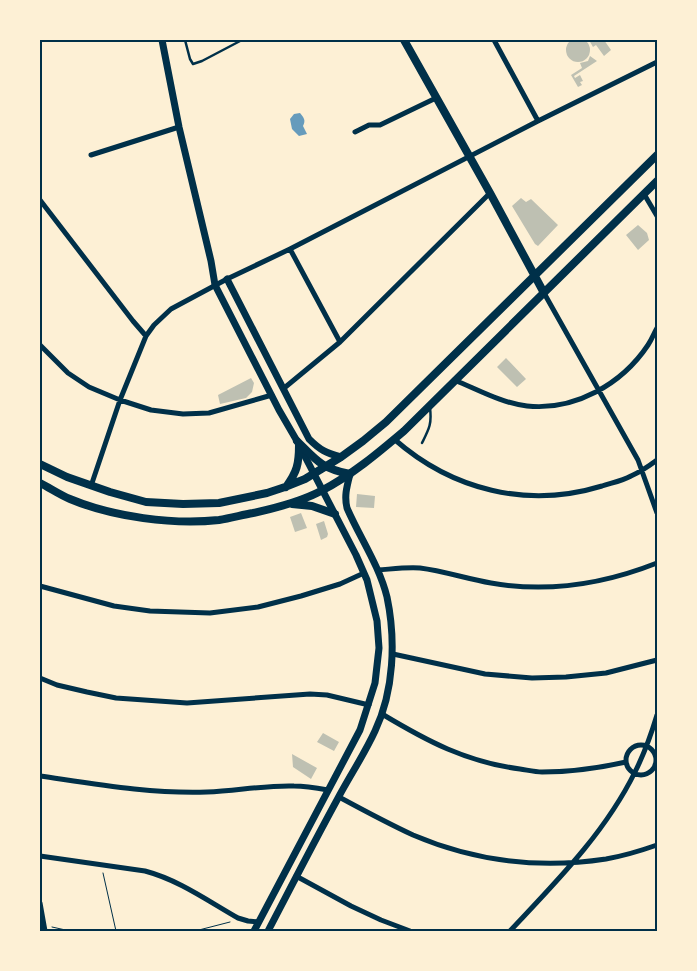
<svg xmlns="http://www.w3.org/2000/svg" width="697" height="971" font-family="'PT Sans Narrow',sans-serif">
<style>
.water{fill:#669bbc}
.building{fill:#bec0b2}
.lines{fill:none;stroke-linecap:round;stroke-linejoin:round}
.path{stroke:#003049;stroke-width:1}
.service{stroke:#003049;stroke-width:2.5}
.minor{stroke:#003049;stroke-width:5}
.tertiary{stroke:#003049;stroke-width:7}
.secondary{stroke:#003049;stroke-width:8}
.neatline{fill:none;stroke:#003049;stroke-width:2}
</style>
<rect width="100%" height="100%" fill="#fdf0d5"/>
<!-- water -->
<path class="water" d="M300,113C304,118 306,120 303,126L307,134L299,136L292,129L290,119L294,114Z"/>
<!-- building -->
<path class="building" d="M566 50a12 12 0 1 1 24 0a12 12 0 1 1-24 0Z
M589,40H604L611,50L604,56L596,45L593,47Z
M590,56L597,61L574,76L575,78L580,75L583,81L580,82L582,85L578,87L571,75L582,68L580,63L588,61Z
M521,198L526,202L531,199L558,225L538,246L535,244L512,206Z
M638,225L647,233L649,240L638,250L626,235Z
M506,358L526,379L517,387L497,367Z
M251,378L254,383L252,392L246,398L220,404L218,395Z
M357,494L375,496L374,508L356,507Z
M301,513L307,528L295,532L290,517Z
M324,521L328,534L327,537L321,540L316,524Z
M323,733L339,742L334,751L317,742Z
M292,754L317,768L311,779L293,767Z"/>
<g class="lines">
<!-- path -->
<path class="path" d="M103,873L116,931
M52,927L70,931
M195,931L230,922"/>
<!-- service -->
<path class="service" d="M185,40L190,59L193,64L202,61L242,40
M422,443C429,429 432,424 430,408"/>
<!-- minor -->
<path class="minor" d="M494,40L538,121
M355,132L369,125H380L436,98
M91,155L179,127
M644,194L657,216
M40,200L133,321L146,336
M290,249L340,342
M544,293L638,460L657,513
M40,345L68,373L89,387L120,400L151,410L183,414L209,413L272,395
M454,380C477,389 501,403 527,406C575,411 622,384 648,345C652,339 654,333 657,328
M283,389L340,342L490,193
M394,439C452,490 527,509 602,486C611,483 622,481 631,476C640,472 649,466 657,460
M91,486L120,400L146,336L154,325L171,309L227,279L290,249L538,121L657,62
M378,570C392,569 406,567 420,568C444,571 467,579 491,583C548,593 604,584 657,563
M40,586L114,606L150,611L210,613L258,607L301,596L340,584L364,573
M393,654L485,674L532,678L566,677L606,673L657,660
M40,678L57,685L87,692L116,698L187,703L310,694L327,695L369,705
M382,714C427,741 466,762 520,769C527,770 535,772 542,772C571,772 599,768 626,762
M626 760a15 15 0 1 1 30 0a15 15 0 1 1-30 0Z
M40,776C95,784 151,794 207,792C236,791 265,785 294,786C306,786 317,788 328,790
M339,797C363,810 387,823 413,835C474,861 540,869 606,859C623,856 640,851 657,845
M40,856L145,871C179,880 208,901 238,918L248,921L259,922
M296,876L351,906L381,920L410,931
M40,903L45,931
M510,931C556,882 605,833 635,772C644,754 651,735 657,715"/>
<!-- tertiary -->
<path class="tertiary" d="M162,40L179,127L211,261L215,285L279,410L297,441L356,555L367,580L377,621L379,648L375,683L360,730L254,931
M227,279L309,439C320,450 326,453 341,457
M268,931C291,887 313,844 337,800C349,777 364,755 375,731C394,691 396,640 387,597C379,565 360,538 347,508C344,496 347,486 350,474"/>
<!-- secondary -->
<path class="secondary" d="M404,40L490,193L544,293
M297,441C316,460 322,469 350,474
M40,464L67,477L110,492L146,502L183,504L219,503L267,493L285,487L305,479L341,457L363,441L386,422L657,155
M40,483C50,488 60,495 70,499C113,517 173,525 219,520C231,518 242,515 253,513C276,508 300,502 321,491C352,475 378,453 404,431L657,181
M286,487C297,472 299,464 299,445
M292,504L312,506L335,514"/>
</g>
<!-- border -->
<rect width="697" height="971" fill="none" stroke="#fdf0d5" stroke-width="82"/>
<rect x="41" y="41" width="615" height="889" class="neatline"/>
</svg>
